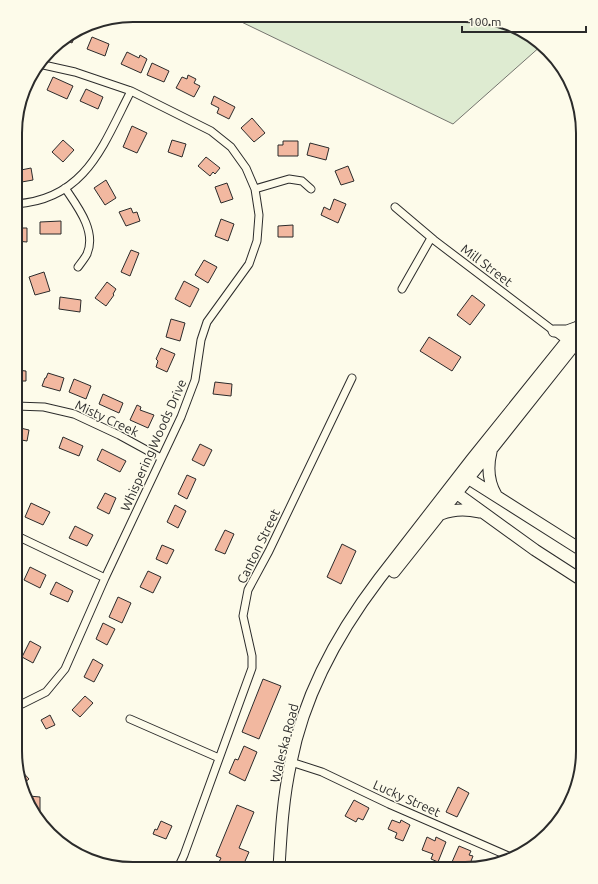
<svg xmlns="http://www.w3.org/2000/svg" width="598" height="884" font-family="Ubuntu,sans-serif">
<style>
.green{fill:#deebd1;stroke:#74746e}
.building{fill:#f2b8a0;stroke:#2b2b2b}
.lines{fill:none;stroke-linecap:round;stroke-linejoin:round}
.street-casing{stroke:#2b2b2b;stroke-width:9}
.secondary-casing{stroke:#2b2b2b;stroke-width:13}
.street{stroke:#fdfbea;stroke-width:7}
.secondary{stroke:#fdfbea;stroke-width:11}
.labels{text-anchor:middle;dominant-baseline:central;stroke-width:3;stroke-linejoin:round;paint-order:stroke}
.street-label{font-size:13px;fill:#2b2b2b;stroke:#fdfbea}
.rim{fill:none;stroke:#2b2b2b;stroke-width:2}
</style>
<rect width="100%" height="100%" fill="#fdfbea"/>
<!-- green -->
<path class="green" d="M227,15L481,16L537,39L542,45L453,124Z"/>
<!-- building -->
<path class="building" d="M77,31L72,43L64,39Z
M92,37L109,44L105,56L87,49Z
M127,52L139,58L140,55L147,59L141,73L121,64Z
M152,63L169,71L164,82L147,75Z
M32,72L34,73L29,89L26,88Z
M188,75L196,79L194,83L200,86L194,97L176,88L182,77L187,79Z
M53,77L73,86L67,99L47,90Z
M86,89L103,97L98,109L80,101Z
M214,96L235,107L229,119L217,113L219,108L211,104Z
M252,118L265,133L254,142L241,128Z
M132,126L147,133L137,153L123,147Z
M63,140L74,150L63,162L52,152Z
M172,140L186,144L182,157L168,152Z
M283,141H298V156H278V145H283Z
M310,143L329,148L326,160L307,155Z
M206,157L220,168L215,174L213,172L210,176L198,166Z
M348,166L354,181L341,185L335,171Z
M31,168L33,180L16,183V171Z
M106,180L116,198L105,205L94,188Z
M227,183L233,199L221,203L215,187Z
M334,199L346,204L338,223L321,215L324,207L330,210Z
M131,208L133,213L137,212L140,221L126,226L119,212Z
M221,219L234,224L228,241L215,236Z
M61,221V234H40V222Z
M293,225V237H278V226Z
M16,228H27V242L16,241Z
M131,250L139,253L130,276L121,272Z
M204,260L217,267L208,283L195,275Z
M44,272L50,291L35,295L29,277Z
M184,281L199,289L190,307L175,299Z
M107,282L116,289L113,294L114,295L106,306L95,298Z
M472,295L485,305L470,325L457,315Z
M60,297L81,300L80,312L59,309Z
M171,319L185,323L180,341L166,337Z
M429,337L461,357L452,371L420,351Z
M161,348L175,354L167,372L156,367L158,361L156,359Z
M16,370L26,371V381H19V384H16Z
M48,373L64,378L60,391L42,386L45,378H46Z
M74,379L91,386L86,399L69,392Z
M215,382L232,384L231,396L213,394Z
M103,394L123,403L119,413L99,404Z
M137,405L141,407L140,410L154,415L148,428L130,420Z
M16,427L29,430L27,441L16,439Z
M63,437L83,446L79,456L59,448Z
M200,444L212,450L204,466L192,460Z
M102,449L126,461L120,472L97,460Z
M187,475L196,479L187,499L178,494Z
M105,493L116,498L109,514L97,508Z
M31,503L50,512L43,525L25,517Z
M175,505L186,511L178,528L167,522Z
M75,526L93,535L87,546L69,538Z
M225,530L234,534L225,554L215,550Z
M342,544L356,551L341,584L327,577Z
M162,545L174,550L167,564L156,559Z
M30,567L46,575L40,588L24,580Z
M148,571L161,577L153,593L140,587Z
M56,582L73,591L68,602L50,594Z
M118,597L131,603L122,623L109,617Z
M103,623L115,629L107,645L96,639Z
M30,641L41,647L33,663L22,657Z
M93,659L103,665L94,682L84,677Z
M15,670L19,678L15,680Z
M263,679L281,686L259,739L242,732Z
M85,696L93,703L80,717L72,710Z
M50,715L55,725L46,729L41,720Z
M17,729L20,741L15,742V730Z
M244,746L257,752L245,781L229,773L235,759L238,760Z
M19,768L29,779L24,783L21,779Z
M458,787L469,793L457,817L446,812Z
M29,796L40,797V812H36L29,802Z
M354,800L369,808L363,820L358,818L356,822L345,816Z
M237,805L254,812L239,848L249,852L242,868H228L218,864L221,858L216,856Z
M392,820L400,823L401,820L410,825L403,841L395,838L397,833L388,829Z
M161,821L172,826L166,839L153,834L155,829L157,830Z
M427,837L435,841L436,837L446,842L438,862L431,859L433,854L422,850Z
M459,846L471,851L469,855L473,856L468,869L452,862Z"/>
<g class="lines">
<defs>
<path id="street" d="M65,188C77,206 97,231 87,254C85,258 81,263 78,267
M255,189L289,179L302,181L311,189
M16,204C86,199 103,145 131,91
M395,207L434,240L567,341
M402,289L431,238
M16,406L44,407L74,414L119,435L161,458
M15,535L105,578
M15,706L22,704L46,692L65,669L105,578L181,417L195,380L201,340L207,322L249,264L257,241L259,215L255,189L246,168L231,147L211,131L131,91L75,72L39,64
M130,719L219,758
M291,762L322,772L389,804L513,858
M178,868L184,855L252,668V656L243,616L248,590L269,551L352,378"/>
<path id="secondary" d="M554,331H567L578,327
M491,452C487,468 488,481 496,495
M463,475L583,551
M452,490L535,550L583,581
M441,514C454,509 466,509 479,512
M394,572L583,334
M279,868C281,833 283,797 291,762C304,695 338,633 379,579L472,459L583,321"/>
</defs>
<!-- street casing -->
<use href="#street" class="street-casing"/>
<!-- secondary casing -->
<use href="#secondary" class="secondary-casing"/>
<!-- street -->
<use href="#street" class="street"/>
<!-- secondary -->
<use href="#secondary" class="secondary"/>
</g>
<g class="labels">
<!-- street labels -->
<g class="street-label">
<text transform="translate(487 265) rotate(37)">Mill Street</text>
<text transform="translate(107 418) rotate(25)">Misty Creek</text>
<text transform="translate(153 445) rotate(-66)">Whispering Woods Drive</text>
<text transform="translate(258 546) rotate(-64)">Canton Street</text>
<text transform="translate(284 743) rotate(-76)">Waleska Road</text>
<text transform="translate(407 798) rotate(24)">Lucky Street</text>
</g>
</g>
<!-- crop -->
<path d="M0 0H598V884H0ZM133 22H465A111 111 0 0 1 576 133V751A111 111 0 0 1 465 862H133A111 111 0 0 1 22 751V133A111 111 0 0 1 133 22Z" fill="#fdfbea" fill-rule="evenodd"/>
<path class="rim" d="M133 22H465A111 111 0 0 1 576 133V751A111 111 0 0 1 465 862H133A111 111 0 0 1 22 751V133A111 111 0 0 1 133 22Z"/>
<!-- scale -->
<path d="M462 26v6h124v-6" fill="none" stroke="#2b2b2b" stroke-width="2"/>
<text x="468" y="26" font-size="12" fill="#2b2b2b" stroke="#fdfbea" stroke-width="3" paint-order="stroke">100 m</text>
</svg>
